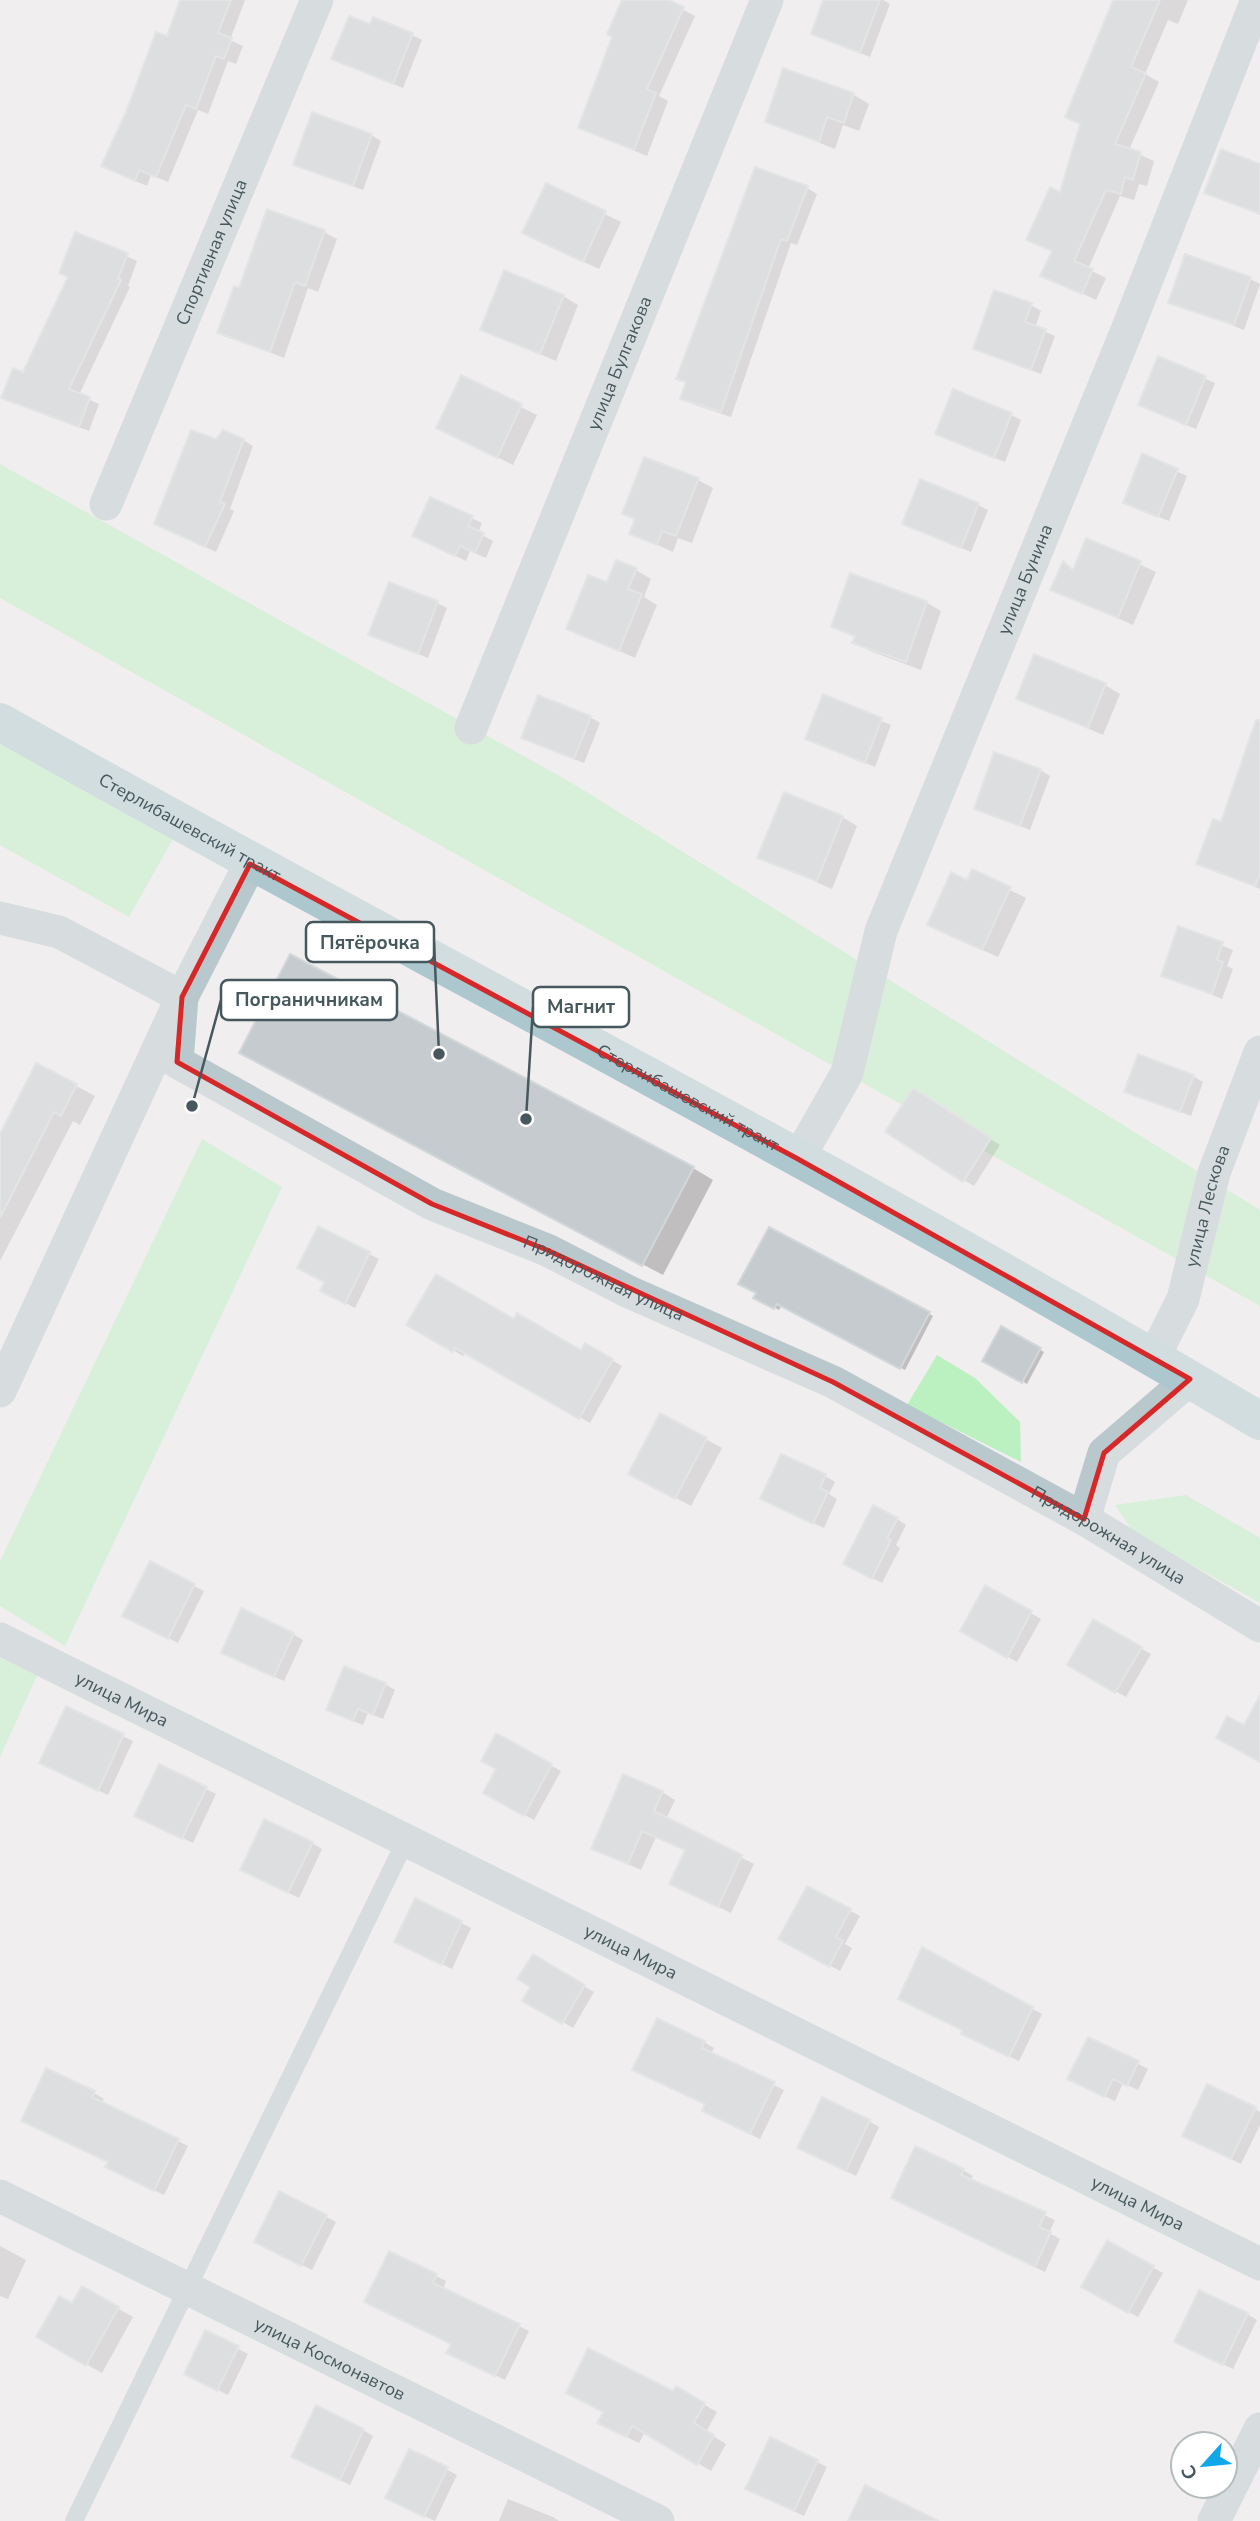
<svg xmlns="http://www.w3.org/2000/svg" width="1260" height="2521" font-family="'Nunito Sans',sans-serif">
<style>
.green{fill:#bbf1c1}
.shadow{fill:#0003}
.building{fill:#c5cbce;stroke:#d2d7da;stroke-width:2}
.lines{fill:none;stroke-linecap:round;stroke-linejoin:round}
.lane{stroke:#b9c8cc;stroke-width:18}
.street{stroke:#b9c8cc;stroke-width:33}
.primary{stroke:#adc7ce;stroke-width:38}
.marked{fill:none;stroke:#d62828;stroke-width:5;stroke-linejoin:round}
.labels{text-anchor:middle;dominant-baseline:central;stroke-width:5;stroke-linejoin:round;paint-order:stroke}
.street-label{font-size:18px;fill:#46585d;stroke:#fff}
.leader{fill:none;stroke:#46585d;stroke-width:2.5}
.callout-dot{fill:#46585d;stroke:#fff;stroke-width:2.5}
.callout{fill:#fff;stroke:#46585d;stroke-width:2.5}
.callout-label{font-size:19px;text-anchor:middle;font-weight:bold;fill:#46585d}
</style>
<rect width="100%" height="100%" fill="#f1eeef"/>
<!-- green -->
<path class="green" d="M0,464L572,783L1260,1210V1306L0,598Z
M0,743L173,839L129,917L0,845Z
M202,1139L282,1187L65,1646L0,1606V1561Z
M937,1355L975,1378L1020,1422L1021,1462L907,1405Z
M1186,1495L1260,1538V1603L1133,1532L1115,1505Z
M0,1658L37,1676L0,1757Z"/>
<!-- shadow -->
<path class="shadow" d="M182,0H245L230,40L243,46L236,64L228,61L208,114L198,110L168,182L151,175L147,186L114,172Z
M624,0H665L695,16L659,96L668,101L647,156L580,128L614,37Z
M825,0H883L890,4L870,57L823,38Z
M1115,0H1188L1178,24L1168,20L1145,74L1159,82L1129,150L1154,161L1147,186L1139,184L1134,200L1120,196L1088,269L1106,278L1096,300L1043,275L1053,252L1029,240L1062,194Z
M371,26L412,35L422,40L403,88L344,64Z
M784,71L854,95L869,104L859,131L843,125L835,149L767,122Z
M371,135L381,141L363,190L295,164Z
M1260,166V215L1206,192Z
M546,185L621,222L599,269L539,241Z
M807,188L817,194L797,245L791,243L731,417L692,404L682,398L687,383L678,378Z
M324,232L337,239L318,292L308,288L284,358L219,332L240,290Z
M76,234L137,261L128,286L130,287L79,395L99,404L89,431L3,397L24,374L70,277Z
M1250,279L1260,284L1244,330L1171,302Z
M563,296L578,305L556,361L482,329Z
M1031,305L1041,311L1035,327L1055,336L1041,374L975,349Z
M1159,358L1215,383L1196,429L1150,410Z
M462,378L537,415L513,465L453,436Z
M1011,415L1021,420L1005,462L947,439Z
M243,440L253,446L230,509L234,511L216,552L156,524L217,441Z
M1143,456L1187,476L1169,521L1135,507Z
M698,480L713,488L692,543L678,538L673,552L631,533L636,521L624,513Z
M431,499L482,523L478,533L493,541L486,558L470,551L466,561L424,541Z
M978,505L988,510L971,552L904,523Z
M1087,540L1156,572L1133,625L1053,590L1063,564L1074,570Z
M636,570L651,579L644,597L657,605L635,658L568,628L608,584Z
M926,602L941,611L921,670L870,651L854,642L856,638L833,626Z
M437,603L447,608L428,658L370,634Z
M1105,685L1120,694L1103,735L1018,698Z
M824,697L891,725L875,767L807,738Z
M590,717L600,723L584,763L533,743Z
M1260,731V889L1198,863L1222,824Z
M1040,770L1050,776L1030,830L976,808Z
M842,817L857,826L832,889L760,857Z
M973,872L1026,898L998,957L944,933Z
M1179,929L1233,950L1227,966L1233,969L1222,999L1163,975Z
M261,1064L693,1168L713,1180L663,1275Z
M37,1065L95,1096L80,1125L73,1121L0,1261V1134Z
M1193,1076L1203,1082L1191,1116L1126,1091Z
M923,1096L1000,1145L974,1186L964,1180Z
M318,1228L379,1259L355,1308L332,1296L326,1282Z
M769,1229L933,1316L905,1370L782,1305L779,1310L756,1297Z
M514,1321L582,1353L586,1345L622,1366L590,1423L466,1352L463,1356L409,1324Z
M1002,1328L1044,1352L1027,1384L984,1360Z
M661,1415L722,1448L691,1506L646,1482Z
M825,1476L835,1482L829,1494L837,1499L824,1528L772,1504Z
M897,1519L906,1525L896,1545L900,1548L882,1583L855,1569Z
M151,1564L204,1591L178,1643L135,1621Z
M986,1587L1041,1619L1017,1662L962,1631Z
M1094,1622L1151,1654L1126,1697L1069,1665Z
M293,1634L303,1640L284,1681L233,1658Z
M385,1684L395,1690L383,1719L368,1713L363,1725L338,1715Z
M66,1709L133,1741L108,1795L51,1768Z
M497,1736L561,1771L534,1820L485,1793L498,1769Z
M160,1766L216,1794L193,1843L146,1821Z
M662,1792L675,1800L666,1819L754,1864L731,1913L684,1890L687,1851L656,1837L641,1870L593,1848Z
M312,1843L322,1849L299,1898L252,1875Z
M808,1888L860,1916L845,1944L852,1948L840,1971L781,1939Z
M415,1900L471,1928L452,1969L406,1947Z
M923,1950L1042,2014L1019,2061L973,2039L964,2030Z
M533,1956L594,1992L573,2028L525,2000L533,1986Z
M1089,2039L1148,2069L1138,2090L1123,2083L1115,2101L1079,2084Z
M704,2042L714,2048L711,2054L784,2090L760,2139L714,2116L707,2105L644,2075Z
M94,2093L104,2099L101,2103L188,2146L164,2195L117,2172L110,2162L34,2126Z
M1255,2109L1260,2112V2125L1241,2164L1195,2141Z
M869,2121L879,2127L856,2176L809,2153Z
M963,2170L973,2176L970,2181L1055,2220L1049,2233L1060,2239L1045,2272L903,2203Z
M280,2193L336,2222L312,2270L266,2247Z
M1108,2243L1163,2273L1138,2317L1084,2287Z
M0,2246L26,2260L8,2299L0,2296Z
M390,2253L446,2281L443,2289L529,2331L505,2380L459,2358L453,2344Z
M82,2288L133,2317L102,2373L38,2337L73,2306Z
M1247,2314L1257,2320L1233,2369L1186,2347Z
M206,2332L248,2354L228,2395L196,2379Z
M676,2388L717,2412L706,2432L726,2444L711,2471L645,2432L639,2443L612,2430L605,2412L674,2393Z
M363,2430L373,2436L350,2485L303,2462Z
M771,2439L827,2467L804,2516L757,2494Z
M410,2451L457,2475L435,2521L397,2503Z
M508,2499L553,2517L559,2521H499Z"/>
<!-- building -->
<path class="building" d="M180,0H231L218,33L232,38L224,59L216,56L196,109L186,105L156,177L139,170L135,181L101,166L126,112L156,32L167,36Z
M622,0H669L684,7L647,89L656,93L634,150L578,128L612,37L607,34Z
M823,0H880L860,53L811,34Z
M1113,0H1160L1131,67L1146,73L1115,144L1141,152L1133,180L1125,177L1121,194L1106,190L1074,261L1093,269L1082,294L1040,276L1052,251L1026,240L1050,187L1060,192L1080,124L1065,117Z
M349,16L370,24L373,17L413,33L393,84L331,59Z
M783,68L854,93L844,123L827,117L819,142L765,122Z
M312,112L372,134L353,186L293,165Z
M1221,149L1260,164V214L1204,193Z
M755,167L808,186L787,241L781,239L721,412L680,399L686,382L676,379Z
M546,183L606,211L583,262L522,233Z
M267,209L325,230L305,286L295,282L270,352L217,333L234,286L239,288Z
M75,232L128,253L118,279L121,280L69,389L90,397L79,427L1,398L13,368L23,372L68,277L59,273Z
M1185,254L1251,277L1234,325L1168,303Z
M504,270L564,295L540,354L480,330Z
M994,290L1032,303L1025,322L1046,329L1031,370L973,349Z
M1158,356L1206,376L1186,425L1138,405Z
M461,375L522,404L497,458L436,428Z
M953,389L1012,413L994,458L935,434Z
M191,430L216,439L223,430L244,439L220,502L225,504L205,547L154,524Z
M1142,453L1178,469L1158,517L1123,503Z
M644,457L699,478L676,536L662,531L657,545L629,534L635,519L622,514Z
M920,479L979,503L961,548L902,524Z
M430,497L473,516L468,526L484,533L475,553L460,546L455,556L412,536Z
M1086,538L1141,561L1118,618L1050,590L1063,561L1073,570Z
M616,560L637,568L628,589L642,594L619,651L566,629L588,575L607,582Z
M850,573L927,601L906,662L852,643L855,636L831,627Z
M389,582L438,601L418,654L368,635Z
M1034,654L1106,683L1088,728L1016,699Z
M823,694L882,718L865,763L805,739Z
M538,695L591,716L574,759L521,738Z
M1256,720H1260V873L1255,886L1196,864L1213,819L1221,822Z
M994,752L1041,769L1020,826L974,809Z
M784,792L843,816L817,881L757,858Z
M972,869L1011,887L982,950L927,925L951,872L967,880Z
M1178,926L1223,942L1217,960L1223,962L1212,994L1161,976Z
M290,954L694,1167L642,1266L239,1053Z
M1138,1054L1194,1075L1180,1112L1124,1092Z
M36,1063L77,1084L61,1116L54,1112L0,1218V1134Z
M913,1088L991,1138L963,1182L885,1132Z
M318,1226L370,1252L345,1304L320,1291L324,1282L297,1268Z
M769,1227L930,1312L900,1369L777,1304L774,1309L753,1298L756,1293L738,1284Z
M436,1274L514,1319L517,1313L581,1350L585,1343L613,1359L579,1419L455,1348L453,1352L406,1325Z
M1001,1326L1041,1348L1022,1383L982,1361Z
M660,1413L707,1438L675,1499L628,1474Z
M781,1454L826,1474L820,1488L828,1492L813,1524L760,1499Z
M873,1505L898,1518L887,1538L891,1540L872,1579L843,1564Z
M150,1561L195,1584L168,1639L122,1616Z
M985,1585L1032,1611L1007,1658L960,1631Z
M241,1608L294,1633L274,1677L221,1653Z
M1093,1619L1142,1647L1115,1693L1067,1665Z
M344,1666L386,1683L373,1715L358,1709L353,1721L326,1710Z
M1260,1695V1762L1216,1738L1227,1716L1244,1725Z
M66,1706L124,1734L98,1791L39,1763Z
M496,1733L552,1764L524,1816L483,1793L496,1769L481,1761Z
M159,1764L207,1787L182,1839L134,1816Z
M623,1774L663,1791L654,1811L742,1855L718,1907L669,1884L685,1850L642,1831L628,1864L591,1849Z
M264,1819L313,1842L288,1893L240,1870Z
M807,1886L851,1909L836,1937L843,1941L829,1967L778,1939Z
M415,1898L462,1921L442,1965L394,1942Z
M922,1947L1033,2007L1009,2057L961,2034L962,2030L898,1999Z
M533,1954L585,1985L562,2024L522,2001L530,1987L517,1979Z
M657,2018L705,2041L702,2048L775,2082L750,2134L702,2111L705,2104L632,2070Z
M1088,2037L1139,2061L1127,2086L1113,2079L1104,2097L1067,2079Z
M46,2068L95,2091L92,2097L179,2139L154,2191L105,2167L108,2162L21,2121Z
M1207,2084L1256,2107L1231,2159L1182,2136Z
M822,2097L870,2120L846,2171L797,2148Z
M915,2146L964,2169L961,2175L1046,2212L1039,2227L1051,2232L1035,2267L891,2198Z
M279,2191L327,2215L301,2266L254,2242Z
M1107,2240L1154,2266L1128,2313L1081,2287Z
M389,2251L437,2274L433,2283L520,2324L495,2376L446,2353L451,2344L364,2302Z
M82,2286L119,2307L86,2366L36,2337L59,2296L72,2303Z
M1199,2290L1248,2313L1223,2365L1174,2342Z
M205,2330L239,2346L217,2391L184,2374Z
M588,2348L673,2391L676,2386L705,2403L694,2423L714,2435L697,2465L632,2426L626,2437L597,2423L603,2412L566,2393Z
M316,2405L364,2429L340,2480L291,2457Z
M770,2437L818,2460L794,2511L745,2489Z
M409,2449L448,2467L424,2517L385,2498Z
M865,2485L939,2521H848Z"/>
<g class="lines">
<!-- lane -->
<path class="lane" d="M74,2521L406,1840"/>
<!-- street -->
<g class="street">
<path id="s1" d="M106,504L317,0"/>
<path id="s2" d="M471,728L767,0"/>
<path id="s3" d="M0,918L59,932L182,997L177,1062L432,1204L547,1250L629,1292L833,1382L1084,1519L1260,1626"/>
<path id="s4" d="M798,1159L847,1073L881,931L1127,330L1257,0"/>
<path id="s5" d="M1153,1359L1183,1299L1214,1173L1260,1052"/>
<path d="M0,1391L182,997L250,864"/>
<path d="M1084,1519L1104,1453L1190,1379"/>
<path id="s6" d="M0,1639L1260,2264"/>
<path id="s7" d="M0,2196L658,2521"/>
<path d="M1214,2521L1260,2429"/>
</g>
<!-- primary -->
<path class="primary" id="s8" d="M0,722C418,958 848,1174 1260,1421"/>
</g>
<!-- marked area -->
<path d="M0 0H1260V2521H0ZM250,864L798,1159L1190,1379L1104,1453L1084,1519L833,1382L547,1250L432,1204L177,1062L182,997Z" fill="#f1eeef" fill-opacity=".55" fill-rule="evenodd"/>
<path class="marked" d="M250,864L798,1159L1190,1379L1104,1453L1084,1519L833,1382L547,1250L432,1204L177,1062L182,997Z"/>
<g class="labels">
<!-- street labels -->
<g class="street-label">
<text stroke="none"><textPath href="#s1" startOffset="273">Спортивная улица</textPath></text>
<text stroke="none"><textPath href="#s2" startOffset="394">улица Булгакова</textPath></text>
<text stroke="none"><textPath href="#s4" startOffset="625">улица Бунина</textPath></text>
<text stroke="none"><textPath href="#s8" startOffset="217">Стерлибашевский тракт</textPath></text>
<text stroke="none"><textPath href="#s8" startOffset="784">Стерлибашевский тракт</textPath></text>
<text stroke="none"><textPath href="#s5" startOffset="163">улица Лескова</textPath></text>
<text stroke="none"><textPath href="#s3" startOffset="744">Придорожная улица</textPath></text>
<text stroke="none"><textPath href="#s3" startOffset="1311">Придорожная улица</textPath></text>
<text stroke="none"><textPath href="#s6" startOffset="136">улица Мира</textPath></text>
<text stroke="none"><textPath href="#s6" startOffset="704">улица Мира</textPath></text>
<text stroke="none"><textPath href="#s6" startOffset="1270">улица Мира</textPath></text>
<text stroke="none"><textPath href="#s7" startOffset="368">улица Космонавтов</textPath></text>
</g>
</g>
<!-- callouts -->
<path class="leader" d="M439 1054L434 942M192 1106L221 1000M526 1119L533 1007"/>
<g class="callout-dot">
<circle cx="439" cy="1054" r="7"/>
<circle cx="192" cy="1106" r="7"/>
<circle cx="526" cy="1119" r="7"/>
</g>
<g class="callout">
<rect x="306" y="922" width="128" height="40" rx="7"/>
<rect x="221" y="980" width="176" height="40" rx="7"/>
<rect x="533" y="987" width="96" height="40" rx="7"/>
</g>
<g class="callout-label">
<text x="370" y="949">Пятёрочка</text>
<text x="309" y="1006">Пограничникам</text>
<text x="581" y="1013">Магнит</text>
</g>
<!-- north arrow -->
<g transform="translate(1204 2465) rotate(243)"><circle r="33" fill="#ffffff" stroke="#b5bcbe" stroke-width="2"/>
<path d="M0-5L12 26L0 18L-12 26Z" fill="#12a7e8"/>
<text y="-10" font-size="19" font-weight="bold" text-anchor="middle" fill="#46585d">С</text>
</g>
</svg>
